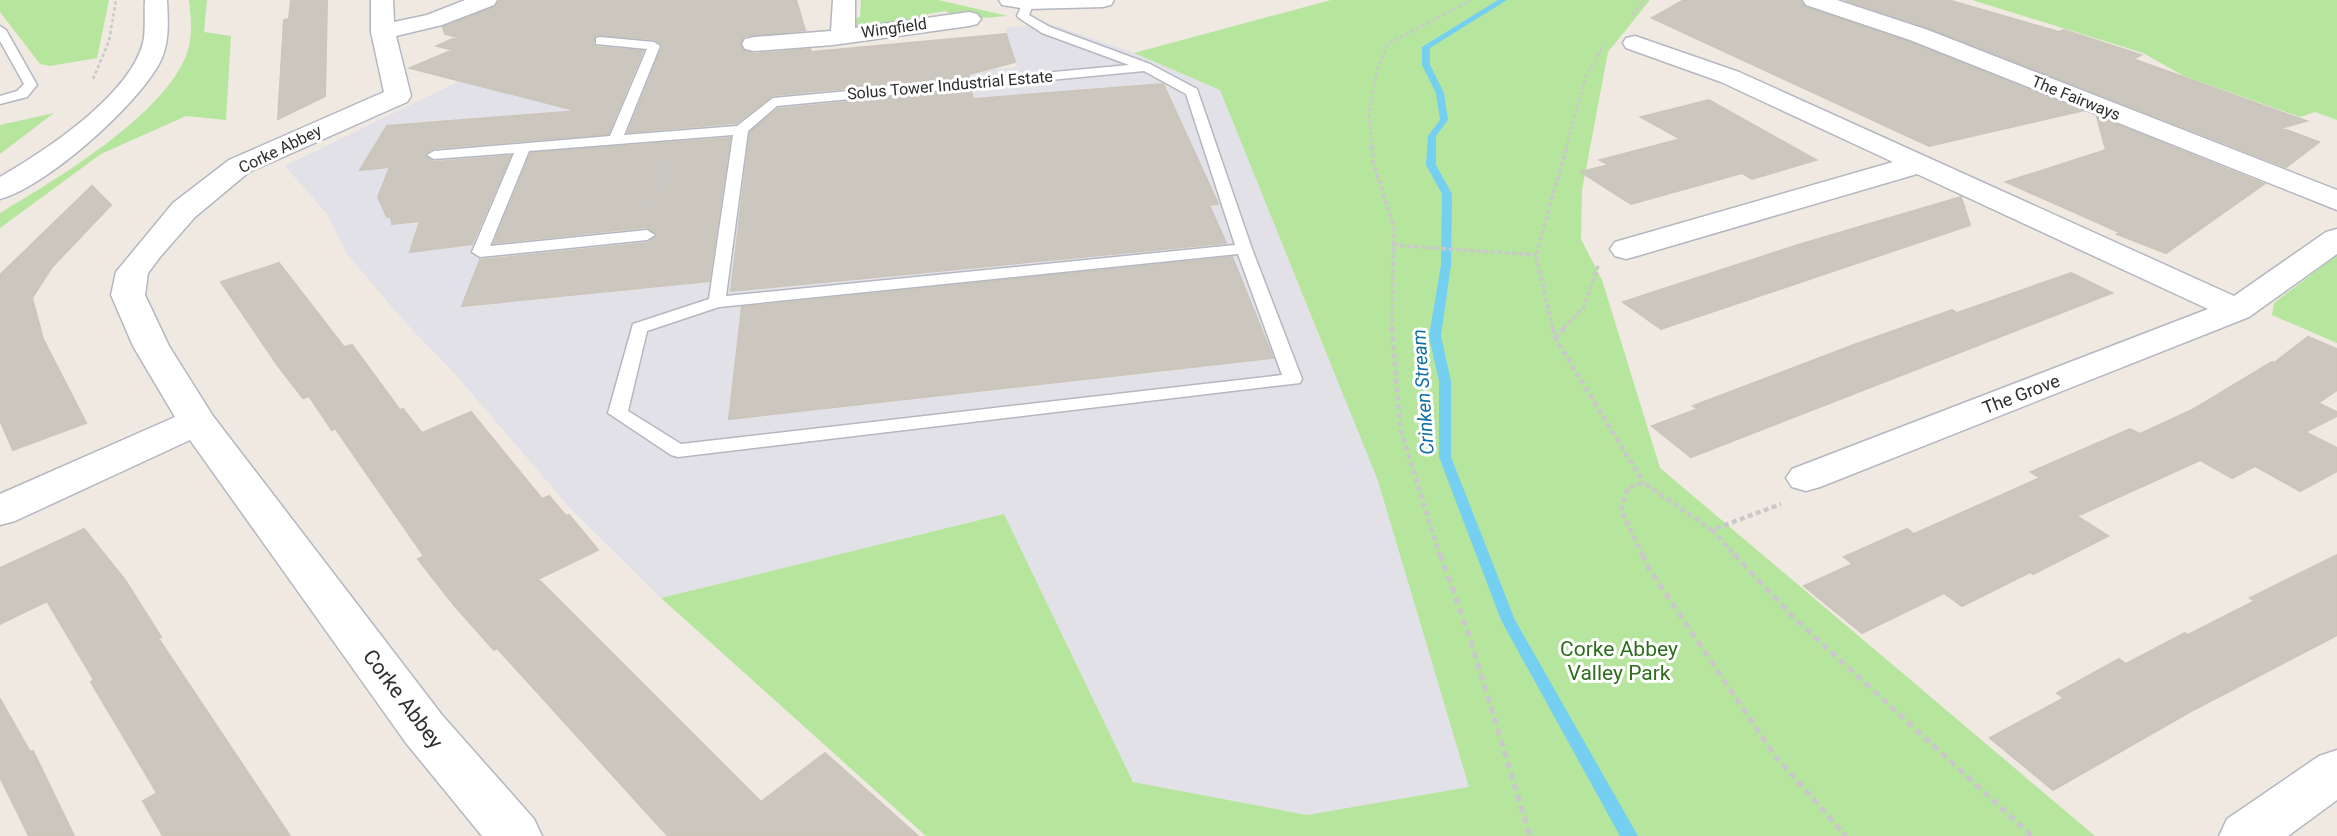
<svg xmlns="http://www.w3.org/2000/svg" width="2337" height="836" font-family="Roboto,sans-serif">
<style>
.industrial{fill:#e3e1e8}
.green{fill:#b6e59e}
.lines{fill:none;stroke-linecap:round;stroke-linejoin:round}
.stream{fill:#75cff0;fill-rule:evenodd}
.building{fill:#cbc7bf;stroke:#cbc5ba;stroke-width:2}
.lane-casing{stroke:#b4b7c1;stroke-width:3}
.street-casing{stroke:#b4b7c1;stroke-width:3}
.path-far3{stroke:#c9c9c9;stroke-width:2.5;stroke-dasharray:3.5 2.5;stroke-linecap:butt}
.path-far2{stroke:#c9c9c9;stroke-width:3.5;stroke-dasharray:4.5 2.5;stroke-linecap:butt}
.path-far1{stroke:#c9c9c9;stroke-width:4.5;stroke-dasharray:5 3.5;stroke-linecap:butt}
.path{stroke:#c9c9c9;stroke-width:5;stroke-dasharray:7 4.5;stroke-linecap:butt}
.lane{fill:#fff;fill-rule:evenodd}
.street{fill:#fff;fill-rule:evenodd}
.labels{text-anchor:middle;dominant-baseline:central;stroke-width:6;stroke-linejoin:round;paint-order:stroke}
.far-street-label{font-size:16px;fill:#2e2e2e;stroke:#fff}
.street-label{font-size:18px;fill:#2e2e2e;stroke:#fff}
.water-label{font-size:19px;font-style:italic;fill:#0d6fa3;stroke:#fff}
.near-park-label{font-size:21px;fill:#2c6e1b;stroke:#fff}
.near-street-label{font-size:21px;fill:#2e2e2e;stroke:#fff}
</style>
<rect width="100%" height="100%" fill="#efe9e1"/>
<!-- industrial -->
<path class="industrial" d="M716,0L685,77H897L1017,67L1005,28L1048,23L1134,53L1220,90L1378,481L1470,788L1307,815L1133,782L1004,514L661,598L571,509L454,373L402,319L348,255L327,214L285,166L574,25Z"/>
<!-- green -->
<path class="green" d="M0,0H109L97,58L50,66L40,64L0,12Z
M189,0H207L204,32L231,36L226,120L186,116L101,154L0,228V213C54,181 166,114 187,53C193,35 191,19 189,0Z
M861,0H938L1008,16C989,17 962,22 946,11L928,14V19L855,28L852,27L851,20L860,17Z
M1331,0H1650L1608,52L1582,190L1581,239L1602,280L1660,468L2095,836H926L661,598L1004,514L1133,782L1307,815L1469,787L1378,481L1220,90L1134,53Z
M1972,0H2337V120L2315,112L2300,117L2184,76L2143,53Z
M54,113L0,154V125Z
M2337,255V343L2272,315L2274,303Z"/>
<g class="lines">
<!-- stream -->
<path class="stream" d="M1498,0H1507L1430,48V65L1444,93L1448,120L1436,136V165L1452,194L1451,265L1441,336L1451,381V457L1515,620L1638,836H1620L1501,620L1439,457V381L1429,336L1441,265L1442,194L1426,165L1428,136L1440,120L1436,93L1422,65V47Z"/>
</g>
<!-- building -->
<path class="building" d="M291,0H327L325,96L278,119L284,20L289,19Z
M500,0H796L805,30L744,36L740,43L743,50L754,54L810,49L811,52L1006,34L1015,62L969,74V77L773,95L736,123L628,132L663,45L654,39L595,35L593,44L596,47L643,51L608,134L434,148L426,153V157L434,162L510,156L472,244L410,252L420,221L392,224L391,217H387L378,197L390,167L360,170L387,126L578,111L410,68L453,50L437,46L457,37L445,34L443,27L495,7Z
M1684,0H1800L1805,7L1909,42L2081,111L1929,146L1652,18Z
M1845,0H1948L2059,32L2064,30L2141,55L2133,59L2306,121L2281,128L2319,142L2286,167L1929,28Z
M1163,84L1218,204L1209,205L1226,243L731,291L750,132L778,109L971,90L973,99Z
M1709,100L1816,160L1752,179L1742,173L1631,204L1581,172L1609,165L1600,160L1681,139L1641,117Z
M2097,117L2264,184L2166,253L2117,234L2119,232L2006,182L2106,150Z
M730,138L709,281L462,306L480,260L647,243L657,236L647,227L494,243L531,153Z
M92,186L111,205L52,267L32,298L43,339L86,423L13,450L0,420V275Z
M1961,197L1970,225L1661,329L1623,302L1798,245Z
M1232,257L1273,358L729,419L742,307Z
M279,263L344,347L352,345L400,410L403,409L422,433L471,412L542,499L549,496L566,516L569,515L598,550L538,579L761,802L825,753L918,836H668L497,648L494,650L454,605L418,559L424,556L335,428L332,430L309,396L303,398L278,366L221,282Z
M2071,273L2112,293L1691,457L1652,426L1698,409L1693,406L1851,346L1952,310L1957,313Z
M2308,337L2337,349V390L2318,403L2337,412V416L2305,432L2337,448V471L2300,491L2255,466L2232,478L2200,460L2077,516L2108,536L2033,574L2030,572L1962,606L1944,593L1862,633L1804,586L1853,564L1844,557L1907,529L1914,534L2040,478L2031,472L2130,429L2140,434L2192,410L2272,362L2274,363Z
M84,529L125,580L161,637L158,638L290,836H163L143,801L157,793L91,682L94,680L47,601L0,624V568Z
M2337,555V635L2195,709L2053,790L1990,738L2064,698L2057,693L2119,659L2126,664L2185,633L2188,635L2255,601L2250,598Z
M0,699L30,752L33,751L74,836H29L0,777Z"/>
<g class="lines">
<defs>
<path id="lane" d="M1024,0L1034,2L1029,15L1050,27L1150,64L1197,89L1252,249L1302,379L1300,383L678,457L671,455L608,413L633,324L709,299L733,135L529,151L490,246L647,230L655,235L647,240L480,257L472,252L514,153L434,159L427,155L434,151L610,136L647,49L596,44V38L600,37L654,42L660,46L624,135L737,126L773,98L1129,65L1042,33L1019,18L1017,16ZM1144,71L1186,94L1235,245L726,296L748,131L777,106ZM1238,254L1282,375L681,444L628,411L647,331L719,307Z
M0,26L6,30L37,85L27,97L0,104V96L17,91L24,84L0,41Z"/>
<path id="street" d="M145,0H167C168,22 170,44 159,64C136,106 46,187 0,199V177C45,151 129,96 143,43C146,30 144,14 145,0Z
M371,0H393L394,22L427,15L465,0H497L494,5L442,25L396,36L411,96L407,102L249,172L195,217L160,257L148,273L145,295L169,346L213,416L442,715L534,819L542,836H482L406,743L190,440L15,521L0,525V494L175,417L133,346L111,295L116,272L173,203L229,160L384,92L371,32Z
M833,0H855V28L969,12L977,14L981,19L977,24L969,26L833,45L754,51L745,49L742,44L745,39L754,37L831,31Z
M999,0H1114L1111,5L1103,7L1028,9L1002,5Z
M1803,0H1837L1928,30L2337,190V210L1910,40L1806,5Z
M1635,36L1739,72L2234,296L2326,232L2337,229V254L2249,317L1820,487L1806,491L1792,487L1786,478L1792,469L2208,309L1917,174L1637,256L1626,259L1615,256L1610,249L1615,242L1893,162L1721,82L1626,48L1623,43L1626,38Z
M2337,750V800L2288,836H2219L2227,819L2319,756Z"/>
</defs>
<!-- lane casing -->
<use href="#lane" class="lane-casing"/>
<!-- street casing -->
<use href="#street" class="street-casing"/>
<!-- path-far3 -->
<path class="path-far3" d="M1632,15L1644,0
M93,79L109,41L116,0
M1372,147L1369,114L1377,70L1388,44L1471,0
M1566,147L1586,76L1604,45"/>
<!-- path-far2 -->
<path class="path-far2" d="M1372,146L1373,161L1394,228L1392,329
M652,213L663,160
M1393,245L1536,255
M1553,329L1536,255L1567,146
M1563,329L1584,307L1598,266"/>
<!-- path-far1 -->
<path class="path-far1" d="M1392,328L1400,427L1440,556
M1553,328L1555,338L1644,483
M1555,338L1565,328
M1712,530L1736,556
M1643,556L1621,510L1628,487L1644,483L1712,530L1781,504"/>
<!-- path -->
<path class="path" d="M1440,554L1470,638L1530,836
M1642,554L1649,569L1775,756L1846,836
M1734,554L1792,616L2032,836"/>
<!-- lane -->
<use href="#lane" class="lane"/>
<!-- street -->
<use href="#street" class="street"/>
</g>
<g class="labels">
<!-- far-street labels -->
<g class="far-street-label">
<text transform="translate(894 28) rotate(-8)">Wingfield</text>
<text transform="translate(950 85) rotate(-5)">Solus Tower Industrial Estate</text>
<text transform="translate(2076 98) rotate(22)">The Fairways</text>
<text transform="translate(280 149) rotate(-26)">Corke Abbey</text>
</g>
<!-- street labels -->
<g class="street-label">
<text transform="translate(2021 394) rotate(-21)">The Grove</text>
</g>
<!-- water labels -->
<g class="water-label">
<text transform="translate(1423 392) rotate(-94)">Crinken Stream</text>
</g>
<!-- near-park labels -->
<g class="near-park-label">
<text x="1619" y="649">Corke Abbey<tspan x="1619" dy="24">Valley Park</tspan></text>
</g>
<!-- near-street labels -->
<g class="near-street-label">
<text transform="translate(403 699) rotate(53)">Corke Abbey</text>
</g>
</g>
</svg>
